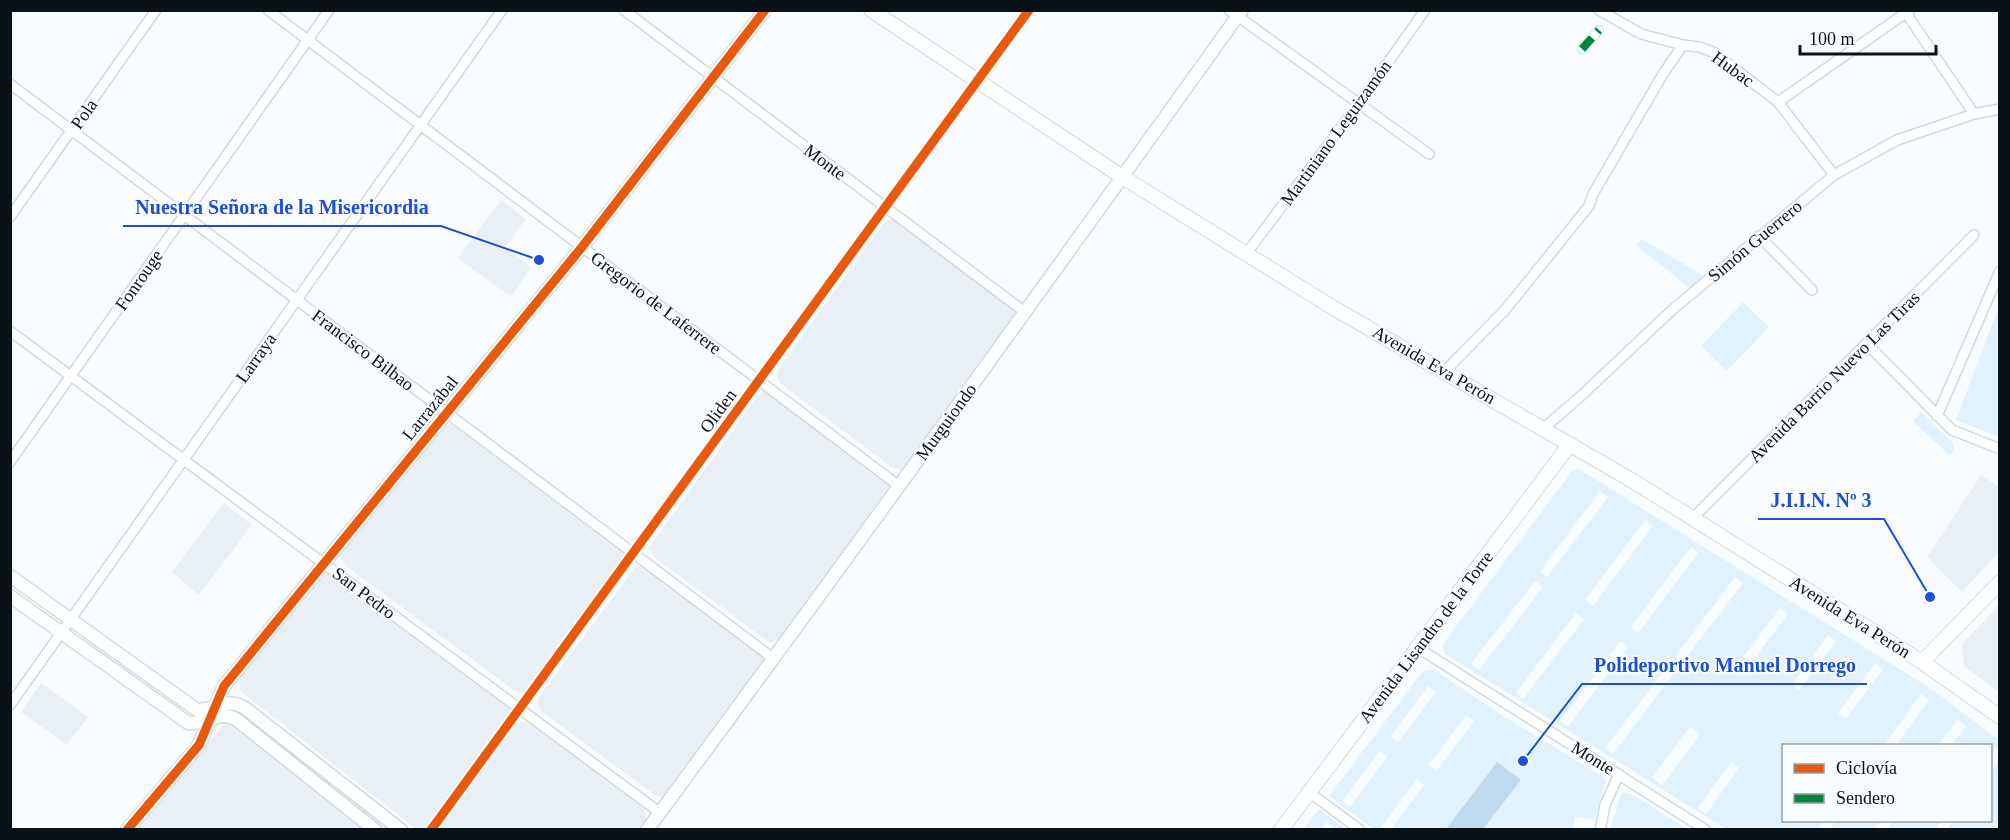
<svg xmlns="http://www.w3.org/2000/svg" width="2010" height="840" font-family="'Times New Roman',serif">
<style>
.built{fill:#e8f0f5}
.green{fill:#e1f2fe;fill-rule:evenodd}
.water{fill:#bedaef}
.lines{fill:none;stroke-linecap:round;stroke-linejoin:round}
.pedestrian-casing{stroke:#d4d9dc;stroke-width:10}
.minor-casing{stroke:#d4d9dc;stroke-width:12}
.tertiary-casing{stroke:#d4d9dc;stroke-width:15}
.secondary-casing{stroke:#d4d9dc;stroke-width:16}
.pedestrian{stroke:#feffff;stroke-width:8}
.minor{stroke:#feffff;stroke-width:9}
.tertiary{stroke:#feffff;stroke-width:12}
.secondary{stroke:#feffff;stroke-width:14}
.quiet{stroke:#00873e;stroke-width:8;stroke-dasharray:15 8;stroke-linecap:butt}
.cycleway-casing{stroke:#f8fcff;stroke-width:13}
.cycleway{stroke:#e8590c;stroke-width:9}
.labels{text-anchor:middle;dominant-baseline:central;stroke-width:4.5;stroke-linejoin:round;paint-order:stroke}
.street-label{font-size:18px;fill:#0b1217;stroke:#f8fcff}
.leader{fill:none;stroke:#1d4ed8;stroke-width:2}
.callout-dot{fill:#1d4ed8;stroke:#f8fcff;stroke-width:2}
.callout-label{font-size:20px;text-anchor:middle;font-weight:bold;fill:#1d4ed8;stroke:#f8fcff;stroke-width:4.5;stroke-linejoin:round;paint-order:stroke}
</style>
<rect width="100%" height="100%" fill="#f9fcfe"/>
<!-- built -->
<path class="built" d="M501,200L526,219L505,247L531,267L511,297L458,258Z
M896,218L1017,312L906,467L901,470L893,468L781,384L777,377L779,368L883,224Z
M764,391L889,482V486L780,639L770,643L654,557L649,548L758,395Z
M453,422L626,551L627,555L523,694L515,691L346,566L341,558L344,549L444,427Z
M1981,475L1999,487V552L1962,592L1927,557Z
M224,503L252,525L199,595L172,572Z
M640,565H645L764,656V662L663,796L655,795L541,711L537,703L539,697L635,568Z
M329,573L512,707V713L425,829H416L239,690L240,677L321,577Z
M1999,605V692L1964,666L1962,644Z
M41,683L88,717L67,745L21,712Z
M231,721L374,830H135L225,723Z
M523,721L530,723L644,808L646,818L639,829H438L515,725Z"/>
<!-- green -->
<path class="green" d="M1642,239L1709,279L1694,292L1636,245Z
M1743,302L1769,327L1727,371L1701,346Z
M1999,306V437L1956,420Z
M1921,412L1953,443L1954,449L1950,456L1913,421Z
M1579,469L1933,690L1999,740V750L1996,748L1991,756L1990,746L1951,745L1966,726L1958,720L1938,745H1896L1929,700L1921,694L1885,744L1887,745L1784,746V820L1824,821L1817,829H1726L1444,653L1443,644L1573,470ZM1600,491L1608,497L1547,577L1540,571ZM1645,520L1653,526L1593,606L1585,600ZM1691,547L1698,553L1638,633L1631,627ZM1735,577L1743,583L1682,663L1675,657ZM1535,581L1543,587L1479,670L1471,664ZM1780,608L1788,614L1751,663L1743,657ZM1576,613L1584,619L1523,699L1516,693ZM1828,635L1836,641L1799,691L1792,685ZM1620,641L1628,647L1568,727L1560,721ZM1875,663L1883,669L1846,719L1838,713ZM1666,668L1673,674L1613,754L1605,748ZM1690,727L1700,734L1662,786L1652,777ZM1731,762L1739,768L1706,814L1698,808Z
M83,634L184,708L182,710L80,640Z
M1433,669L1503,716L1604,777L1606,781L1594,820L1575,817L1573,829H1391L1424,785L1417,779L1380,829H1373L1329,796L1423,671ZM1428,686L1436,692L1398,742L1391,736ZM1466,715L1474,721L1436,771L1429,765ZM1380,751L1387,757L1350,807L1342,801Z
M247,715L395,829H383L244,721Z
M1999,760V824L1995,829H1947L1953,821L1990,820L1991,772Z
M1622,792L1633,795L1687,829H1610Z
M1319,809L1346,829H1334L1327,822L1322,829H1304Z
M1836,821H1881L1874,829H1830Z
M1894,821V820L1941,821L1936,829H1887Z"/>
<!-- water -->
<path class="water" d="M1497,762L1521,780L1483,829H1446Z"/>
<g class="lines">
<defs>
<path id="pedestrian" d="M1582,49L1599,30"/>
<path id="minor" d="M268,10L899,486
M624,10L1026,313
M1229,10L1429,154
M1599,10L1641,34L1683,45L1699,47L1713,52L1778,102L1834,175
M1904,10L1974,114
M10,84L774,659
M1778,102L1910,10
M10,217L156,10
M1759,236L1812,290
M1246,254L1358,105L1425,10
M10,331L659,812
M1867,344L1952,430L2000,449
M1445,371L1505,310L1589,206L1593,194L1663,74L1683,45
M1937,416L2000,271
M1544,428L1582,395L1672,310L1834,175L1897,140L1974,114L2000,109
M10,462L329,10
M1693,518L1974,235
M1418,648L1706,830
M10,705L502,10
M1309,792L1360,830
M431,830L1029,10
M1600,830L1605,805L1619,774"/>
<path id="tertiary" d="M10,576L197,710C215,710 227,697 245,708L401,830
M10,596L188,723C206,725 220,709 237,720L375,830
M127,830L199,745L224,686L582,247L765,10
M647,830C848,559 1045,285 1242,10"/>
<path id="secondary" d="M871,10L1124,178L1332,307L1633,481L1922,662L2000,717
M1922,662L2000,582
M1281,830L1570,444"/>
</defs>
<!-- pedestrian casing -->
<use href="#pedestrian" class="pedestrian-casing"/>
<!-- minor casing -->
<use href="#minor" class="minor-casing"/>
<!-- tertiary casing -->
<use href="#tertiary" class="tertiary-casing"/>
<!-- secondary casing -->
<use href="#secondary" class="secondary-casing"/>
<!-- pedestrian -->
<use href="#pedestrian" class="pedestrian"/>
<!-- minor -->
<use href="#minor" class="minor"/>
<!-- tertiary -->
<use href="#tertiary" class="tertiary"/>
<!-- secondary -->
<use href="#secondary" class="secondary"/>
<!-- quiet -->
<path class="quiet" d="M1582,49L1599,30"/>
<defs>
<path id="cycleway" d="M127,830L199,745L224,686L582,247L765,10
M431,830L1029,10"/>
</defs>
<!-- cycleway casing -->
<use href="#cycleway" class="cycleway-casing"/>
<!-- cycleway -->
<use href="#cycleway" class="cycleway"/>
</g>
<g class="labels">
<!-- street labels -->
<g class="street-label">
<text transform="translate(1733 69) rotate(36)">Hubac</text>
<text transform="translate(84 114) rotate(-55)">Pola</text>
<text transform="translate(1336 133) rotate(-54)">Martiniano Leguizamón</text>
<text transform="translate(825 162) rotate(37)">Monte</text>
<text transform="translate(1755 241) rotate(-40)">Simón Guerrero</text>
<text transform="translate(139 280) rotate(-55)">Fonrouge</text>
<text transform="translate(656 303) rotate(37)">Gregorio de Laferrere</text>
<text transform="translate(363 350) rotate(37)">Francisco Bilbao</text>
<text transform="translate(256 358) rotate(-55)">Larraya</text>
<text transform="translate(1434 365) rotate(30)">Avenida Eva Perón</text>
<text transform="translate(1834 377) rotate(-45)">Avenida Barrio Nuevo Las Tiras</text>
<text transform="translate(430 408) rotate(-51)">Larrazábal</text>
<text transform="translate(718 411) rotate(-54)">Oliden</text>
<text transform="translate(946 422) rotate(-54)">Murguiondo</text>
<text transform="translate(364 593) rotate(37)">San Pedro</text>
<text transform="translate(1850 617) rotate(32)">Avenida Eva Perón</text>
<text transform="translate(1426 637) rotate(-53)">Avenida Lisandro de la Torre</text>
<text transform="translate(1593 758) rotate(32)">Monte</text>
</g>
</g>
<!-- callouts -->
<path class="leader" d="M539 260L441 226H123M1930 597L1884 519H1758M1523 761L1582 684H1867"/>
<g class="callout-dot">
<circle cx="539" cy="260" r="6"/>
<circle cx="1930" cy="597" r="6"/>
<circle cx="1523" cy="761" r="6"/>
</g>
<g class="callout-label">
<text x="282" y="214">Nuestra Señora de la Misericordia</text>
<text x="1821" y="507">J.I.I.N. Nº 3</text>
<text x="1725" y="672">Polideportivo Manuel Dorrego</text>
</g>
<!-- border -->
<rect width="2010" height="840" fill="none" stroke="#0b1217" stroke-width="24"/>
<!-- legend -->
<rect x="1782" y="744" width="210" height="78" fill="#f8fcff" stroke="#999ea2" stroke-width="1.5"/>
<rect x="1794" y="764" width="30" height="9" fill="#e8590c" stroke="#999ea2" stroke-width="1.5"/>
<text x="1836" y="774" font-size="18" fill="#0b1217">Ciclovía</text>
<rect x="1794" y="794" width="30" height="9" fill="#00873e" stroke="#999ea2" stroke-width="1.5"/>
<text x="1836" y="804" font-size="18" fill="#0b1217">Sendero</text>
<!-- scale -->
<path d="M1800 45v9h136v-9" fill="none" stroke="#0b1217" stroke-width="3"/>
<text x="1809" y="45" font-size="18" fill="#0b1217" stroke="#f8fcff" stroke-width="4.5" paint-order="stroke">100 m</text>
</svg>
